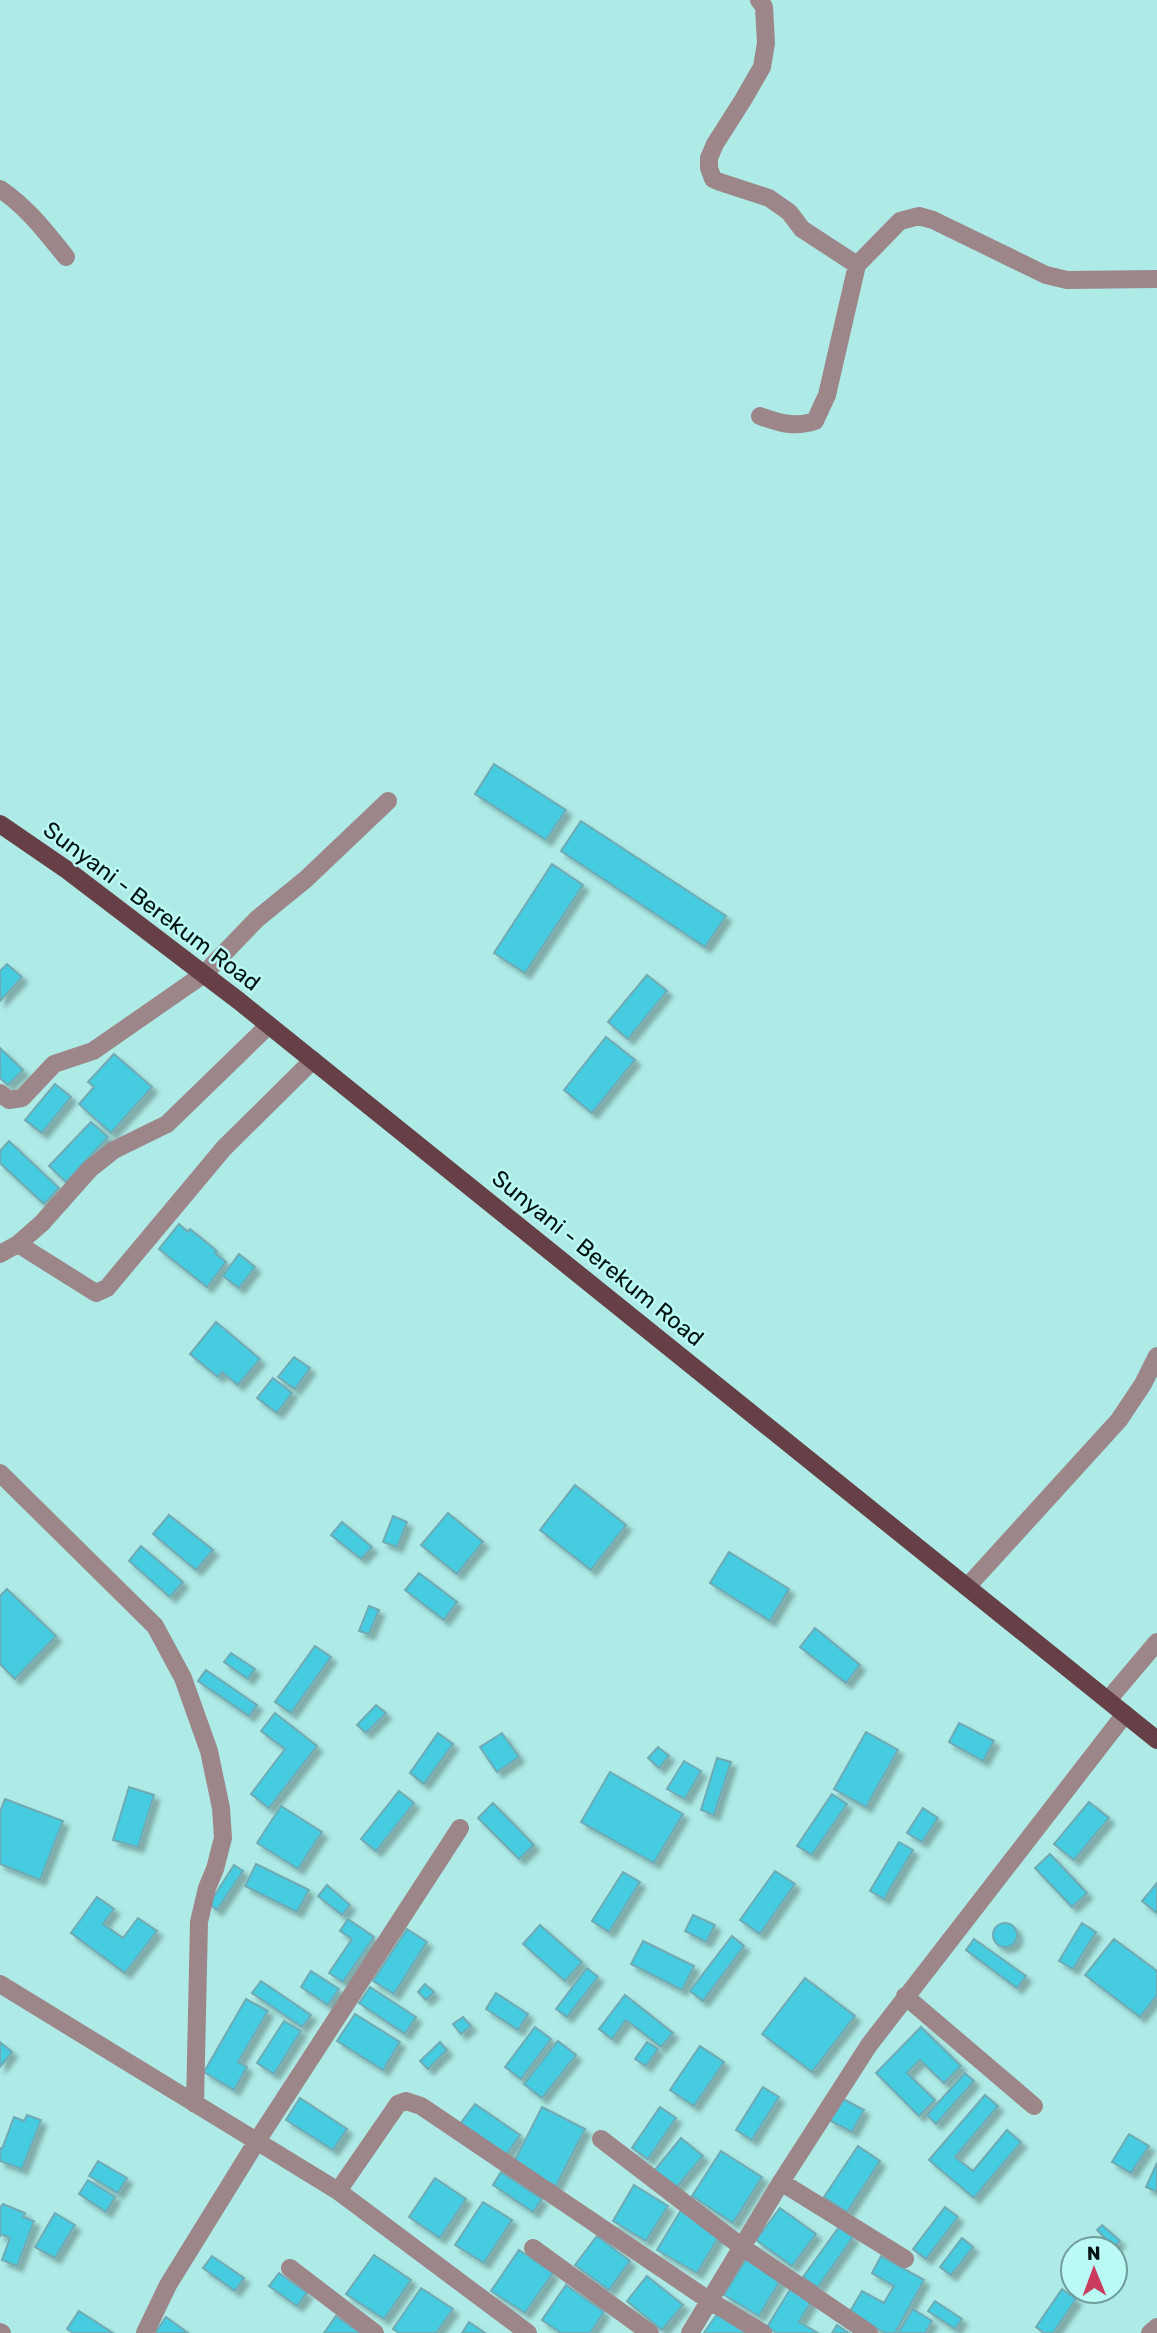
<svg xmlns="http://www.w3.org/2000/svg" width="1157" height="2333" font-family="Rubik,sans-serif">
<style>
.building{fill:#44cce1;stroke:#6faab4;stroke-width:2;filter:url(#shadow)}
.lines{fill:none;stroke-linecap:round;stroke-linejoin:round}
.street{stroke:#9d8689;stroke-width:18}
.primary{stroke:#664046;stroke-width:18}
.labels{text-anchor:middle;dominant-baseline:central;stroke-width:5;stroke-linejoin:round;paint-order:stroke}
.street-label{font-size:23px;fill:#001311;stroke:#baf9f4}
</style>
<defs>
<filter id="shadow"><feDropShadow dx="5.5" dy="5.5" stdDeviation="2" flood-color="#0004"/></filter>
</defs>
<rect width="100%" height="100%" fill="#aeebe6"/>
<!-- building -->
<path class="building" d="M494,764L566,810L546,840L475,794Z
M581,821L726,916L705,947L561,851Z
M552,864L583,885L525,973L494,953Z
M7,964L22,977L0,1001V971Z
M647,975L667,991L628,1039L608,1022Z
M606,1037L635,1060L592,1113L564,1090Z
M0,1048L23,1070L8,1085L0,1078Z
M114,1054L152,1087L111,1133L79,1104L94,1087L88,1082Z
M55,1084L71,1097L42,1133L25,1120Z
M91,1122L108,1137L66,1182L49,1166Z
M9,1141L59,1188L44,1204L0,1163V1151Z
M179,1224L188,1232L190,1229L217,1251L215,1253L226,1262L207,1287L159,1249Z
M239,1254L255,1267L239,1288L223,1276Z
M216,1322L260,1359L238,1385L222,1372L218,1377L190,1354Z
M294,1357L310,1368L295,1389L278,1377Z
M273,1378L292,1393L277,1413L257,1398Z
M575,1485L626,1525L591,1570L540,1530Z
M448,1513L483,1542L457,1574L421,1545Z
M169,1515L213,1550L196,1570L153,1534Z
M393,1516L407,1522L397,1547L383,1542Z
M342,1522L372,1547L361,1559L331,1535Z
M141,1546L183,1582L170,1597L129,1561Z
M729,1552L789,1589L770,1621L710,1583Z
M419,1573L457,1602L444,1620L405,1590Z
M7,1589L56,1636L15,1679L0,1664V1596Z
M369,1606L379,1610L369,1634L359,1631Z
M815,1628L860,1665L846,1683L800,1647Z
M315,1646L331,1657L291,1713L275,1702Z
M231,1653L255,1669L248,1679L224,1662Z
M206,1670L257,1705L249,1716L198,1681Z
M376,1705L386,1713L366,1733L357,1725Z
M275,1713L317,1746L269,1808L251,1794L285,1749L261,1731Z
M959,1723L994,1741L983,1761L949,1742Z
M866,1732L898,1750L866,1807L834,1789Z
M438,1733L453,1744L424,1784L410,1773Z
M502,1733L519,1757L497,1772L480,1747Z
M658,1747L669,1756L659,1768L648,1758Z
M717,1758L731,1762L714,1815L701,1810Z
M684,1761L701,1771L685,1799L667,1789Z
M610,1772L683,1814L654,1863L581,1822Z
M129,1787L154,1795L138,1847L113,1840Z
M399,1791L414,1803L376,1851L361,1839Z
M832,1794L847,1804L812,1855L797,1846Z
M5,1799L63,1821L40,1880L0,1864V1812Z
M1089,1802L1109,1818L1074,1860L1054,1844Z
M493,1803L534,1845L519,1859L478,1818Z
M281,1806L322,1832L298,1869L257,1843Z
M923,1808L938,1818L922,1842L907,1833Z
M899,1842L913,1850L884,1899L870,1891Z
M1050,1854L1087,1893L1072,1907L1035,1868Z
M256,1864L309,1890L297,1912L245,1886Z
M234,1865L243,1871L217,1910L209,1904Z
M775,1871L795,1884L760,1934L740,1920Z
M623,1872L640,1882L609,1932L592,1921Z
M1157,1883V1913L1142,1901Z
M327,1885L350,1905L342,1915L318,1896Z
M97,1897L114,1909L103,1924L123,1938L138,1918L157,1931L125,1973L71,1933Z
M693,1915L715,1925L706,1942L685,1931Z
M348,1919L374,1937L343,1982L329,1973L352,1939L340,1931Z
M1082,1923L1096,1932L1073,1969L1059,1961Z
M993 1935a12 12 0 1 1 24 0a12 12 0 1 1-24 0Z
M540,1925L582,1962L565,1981L523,1944Z
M407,1929L427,1942L394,1994L373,1981Z
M732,1936L744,1946L703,2001L690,1991Z
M974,1939L1026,1976L1017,1988L966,1950Z
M1114,1939L1157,1971V1995L1140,2017L1085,1975Z
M643,1941L694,1966L682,1990L631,1964Z
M587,1968L598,1977L567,2017L556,2009Z
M311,1971L339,1989L328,2005L301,1987Z
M805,1978L855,2016L812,2072L762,2034Z
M261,1981L311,2015L302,2027L252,1993Z
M425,1984L434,1992L426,2000L418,1992Z
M370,1987L416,2017L405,2034L359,2003Z
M496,1993L528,2014L518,2030L486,2009Z
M625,1995L673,2033L661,2047L626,2020L612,2039L599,2029Z
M246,1999L268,2011L238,2062L247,2067L234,2090L204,2072Z
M355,2014L400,2042L383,2070L337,2041Z
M463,2017L471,2026L461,2034L453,2024Z
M284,2021L301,2031L274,2074L257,2063Z
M535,2027L551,2039L521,2079L505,2067Z
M921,2027L961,2066L944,2083L920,2060L907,2073L935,2100L919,2116L876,2073Z
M558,2041L576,2055L542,2098L524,2084Z
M0,2042L12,2052L0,2067Z
M440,2042L447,2050L428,2069L420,2061Z
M647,2042L658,2049L646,2066L635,2059Z
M700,2046L724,2062L694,2106L670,2090Z
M965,2073L974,2081L936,2124L927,2115Z
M763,2087L779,2097L752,2140L736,2130Z
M985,2095L998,2106L955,2157L973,2171L1007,2130L1021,2142L974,2198L929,2160Z
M300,2098L347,2129L333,2150L286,2120Z
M841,2098L864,2110L852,2132L829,2120Z
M475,2104L520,2135L506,2155L460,2124Z
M542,2107L585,2129L556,2186L513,2164Z
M660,2107L676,2118L648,2159L632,2148Z
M27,2115L41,2120L22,2169L0,2161V2148L2,2149L14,2117L24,2121Z
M1129,2134L1149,2146L1131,2173L1112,2162Z
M681,2138L703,2156L675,2189L654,2171Z
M858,2146L880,2161L847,2212L824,2197Z
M721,2151L762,2177L733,2223L692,2196Z
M98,2161L127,2178L118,2193L89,2176Z
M1157,2163V2192L1146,2187Z
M501,2172L542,2199L533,2212L493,2185Z
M435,2178L466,2199L440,2238L409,2217Z
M88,2180L115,2197L106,2212L79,2194Z
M634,2185L668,2206L646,2241L613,2221Z
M483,2202L512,2220L484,2263L455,2245Z
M3,2204L25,2213L23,2217L34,2221L17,2266L2,2260L10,2238L1,2234L0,2237V2208Z
M945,2207L958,2217L926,2259L913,2249Z
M780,2208L816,2234L792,2266L756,2240Z
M681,2210L721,2233L697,2273L657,2250Z
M55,2213L75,2225L55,2258L35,2247Z
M1102,2225L1120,2241L1114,2247L1097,2230Z
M839,2227L853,2237L818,2287L803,2277Z
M597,2236L630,2261L609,2290L575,2265Z
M962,2238L973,2247L951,2275L940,2267Z
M519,2250L553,2273L525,2313L491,2291Z
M374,2255L411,2280L384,2319L346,2294Z
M212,2256L244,2278L235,2291L203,2268Z
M881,2256L924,2280L895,2333H885L849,2313L862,2291L884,2303L894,2286L872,2273Z
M746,2259L781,2279L759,2316L724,2295Z
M1073,2265V2280L1066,2272Z
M279,2273L307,2293L297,2306L269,2286Z
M647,2276L683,2305L662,2330L627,2301Z
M566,2285L604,2312L590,2333H561L542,2320Z
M421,2288L453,2309L436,2333H399L393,2329Z
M791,2288L812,2300L799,2322L818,2333H777L767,2327Z
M1062,2289L1076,2299L1053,2333H1044L1036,2327Z
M935,2301L962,2319L955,2329L928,2311Z
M913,2309L932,2321L925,2333H898Z
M79,2311L113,2333H73L67,2329Z
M717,2314L746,2333H704Z
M336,2316L360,2333H324Z
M166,2317L188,2333H155Z
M469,2322L485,2333H462Z
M837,2325L849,2333H832Z"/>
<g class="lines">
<!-- street -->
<path class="street" d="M759,0L764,7L766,43L762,67L743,100L715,144L709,158V168L713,179L720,182L769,198L789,212L802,229L857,265
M0,189C27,207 46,232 66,257
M760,416C780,423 794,428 815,421L827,395L857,265L900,221L919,216L933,220L1046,275L1067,280L1157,279
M0,1093L9,1100L22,1098L54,1064L93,1051L204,974L257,919L306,879L388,801
M18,1244L96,1293L107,1288L224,1148L313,1060
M0,1254L18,1244L42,1223L90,1169L114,1150L167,1124L269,1025
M0,1473L155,1626L183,1678L209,1751L221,1808L223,1838L215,1869L207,1888L199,1922L195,2104
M967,1587L1119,1420L1143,1384L1157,1356
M1108,1700L1157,1642
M0,1984L338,2191L528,2333
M905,1996L1034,2106
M601,2139L742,2247L869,2333
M781,2182L905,2259
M338,2191L398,2104L406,2101L421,2106L710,2301L763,2333
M533,2248L650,2333
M290,2268L375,2333
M0,2332L2,2333
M145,2333L168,2285L257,2141L460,1828
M690,2333L781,2182L869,2045L1125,1714
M1150,2333L1157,2327"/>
<!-- primary -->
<path class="primary" d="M0,824L67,870L239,1001L1157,1740"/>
</g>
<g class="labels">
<!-- street labels -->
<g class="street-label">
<text transform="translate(152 906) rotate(37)">Sunyani - Berekum Road</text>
<text transform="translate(598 1258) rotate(39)">Sunyani - Berekum Road</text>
</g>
</g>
<!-- north arrow -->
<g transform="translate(1094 2270) rotate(359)"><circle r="33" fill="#baf9f4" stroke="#709d99" stroke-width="2"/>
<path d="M0-5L12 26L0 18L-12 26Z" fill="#ca3b5f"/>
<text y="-10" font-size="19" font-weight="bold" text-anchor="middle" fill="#001311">N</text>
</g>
</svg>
